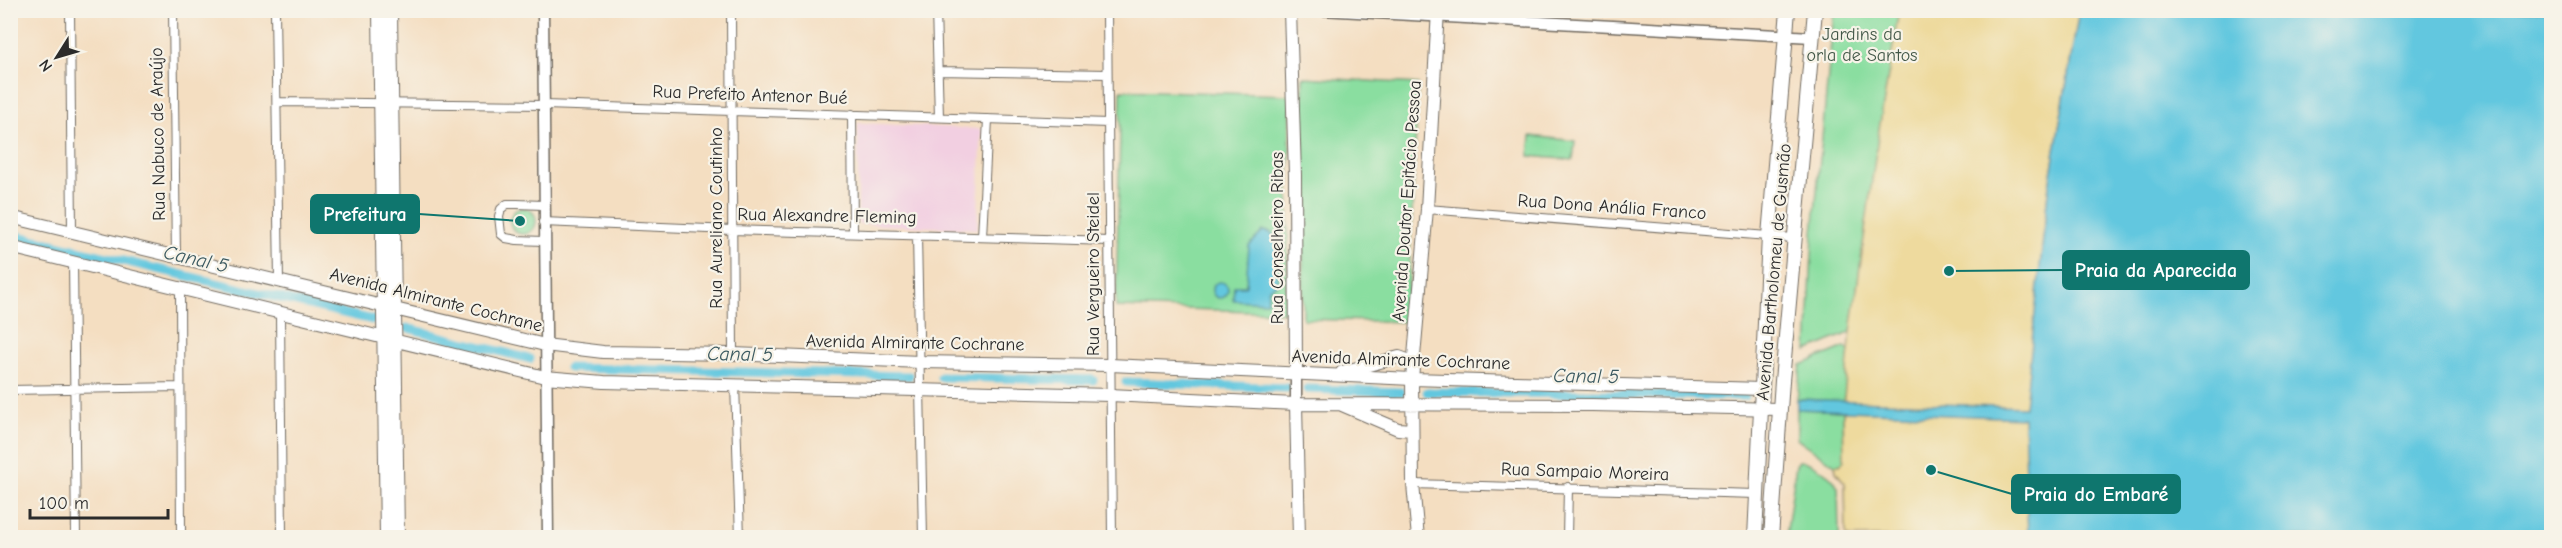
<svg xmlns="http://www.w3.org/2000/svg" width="2562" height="548" font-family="'Comic Neue',sans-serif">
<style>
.built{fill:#f2cfe1}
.green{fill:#8adea0;stroke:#5a8466;stroke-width:1.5}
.sand{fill:#eeda9e;stroke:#8c8264;stroke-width:1.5}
.water{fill:#62c7df;stroke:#467985;stroke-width:1.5}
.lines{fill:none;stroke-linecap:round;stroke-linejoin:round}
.canal{stroke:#62c7df;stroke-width:9}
.minor-casing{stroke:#716a60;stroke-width:10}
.tertiary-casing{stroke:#716a60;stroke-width:13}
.secondary-casing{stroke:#716a60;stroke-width:14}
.primary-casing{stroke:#716a60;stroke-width:16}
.minor{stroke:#fff;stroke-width:8}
.tertiary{stroke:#fff;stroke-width:10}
.secondary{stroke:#fff;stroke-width:12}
.primary{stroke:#fff;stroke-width:14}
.labels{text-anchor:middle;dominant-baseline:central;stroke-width:4.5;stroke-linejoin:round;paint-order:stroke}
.park-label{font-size:18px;fill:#435848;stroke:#f7f3e8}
.street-label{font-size:18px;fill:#2b2b2b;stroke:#f7f3e8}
.water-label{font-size:20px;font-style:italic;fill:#3c5a61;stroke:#f7f3e8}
.leader{fill:none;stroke:#0f766e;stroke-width:2}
.callout-dot{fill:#0f766e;stroke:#f7f3e8;stroke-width:2}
.callout{fill:#0f766e;stroke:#0f766e;stroke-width:2}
.callout-label{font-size:20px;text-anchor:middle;font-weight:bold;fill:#fff}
</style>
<rect width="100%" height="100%" fill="#f7f3e8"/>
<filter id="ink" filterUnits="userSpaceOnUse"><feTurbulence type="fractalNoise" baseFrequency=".0167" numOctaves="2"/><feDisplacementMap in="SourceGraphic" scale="12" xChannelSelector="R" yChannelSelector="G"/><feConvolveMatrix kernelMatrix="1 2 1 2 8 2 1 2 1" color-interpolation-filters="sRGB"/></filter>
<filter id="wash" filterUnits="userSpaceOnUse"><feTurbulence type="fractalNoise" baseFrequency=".008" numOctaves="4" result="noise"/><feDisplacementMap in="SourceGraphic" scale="24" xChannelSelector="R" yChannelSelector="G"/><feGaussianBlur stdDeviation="1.35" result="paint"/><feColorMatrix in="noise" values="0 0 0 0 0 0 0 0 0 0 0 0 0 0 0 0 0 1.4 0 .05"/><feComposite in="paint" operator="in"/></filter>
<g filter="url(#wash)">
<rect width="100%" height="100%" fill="#f4dec1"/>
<!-- built -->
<path class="built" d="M858,123L982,129L977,229L858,224Z"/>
<!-- green -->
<path class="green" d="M1834,11H1899L1879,130L1851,332L1807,351L1813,233Z
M1303,77L1418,84L1407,322L1303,319Z
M1121,90L1291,95L1286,312L1116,307Z
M1531,136L1575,141L1573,160L1529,156Z
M510 221a13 13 0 1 1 26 0a13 13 0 1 1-26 0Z
M1845,347L1849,351L1844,401L1797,399L1801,365Z
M1797,409L1843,411L1844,460L1840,465H1835L1797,439Z
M1799,461C1812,461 1833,476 1838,487L1839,537H1786L1796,465Z"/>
<!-- sand -->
<path class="sand" d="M1899,11H2079L2048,192L2025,418L2028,537H1846L1845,483L1836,472L1835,465H1840L1844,460L1843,406L1851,332L1879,130Z"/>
<!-- water -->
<path class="water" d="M2079,11H2551V537H2028L2024,418L1797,409V399L2025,407L2048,192Z
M1263,231L1270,232L1278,239L1277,284L1269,288L1267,302L1233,300L1234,286H1246L1249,246Z
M1212 290a8 8 0 1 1 16 0a8 8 0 1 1-16 0Z"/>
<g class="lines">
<!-- canal -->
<path class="canal" d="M10,234L373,320
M407,328L530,359
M569,368L909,376
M941,377L1093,380
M1126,382L1287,388
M1307,389L1401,392
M1427,392L1744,396"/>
</g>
</g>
<g filter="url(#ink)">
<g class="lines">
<defs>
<path id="minor" d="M70,10L72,232
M173,10L176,258
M275,10L279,282
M731,10L733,354
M936,10L939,117
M1107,10L1112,538
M938,71L1107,74
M277,102L544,105L1108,123
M852,114L853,232
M543,205L517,204H507L501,209L499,216L501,234L506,238L517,240L543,241
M1427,209L1794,238
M543,222L732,230L1110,241
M917,235L923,538
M982,237L988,119
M73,261L76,538
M180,288L181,538
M280,313L282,538
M735,384L740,538
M10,390L180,387
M1413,484L1756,494
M1567,538L1568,487"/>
<path id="tertiary" d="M543,10L548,538
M1321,10L1812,37
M1296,374V404"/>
<path id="secondary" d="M379,10L386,538
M391,10L398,538
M1290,10L1295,175L1296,374
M10,217L545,345L603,352L733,354L920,362L1110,365L1412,379L1762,389
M10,247L545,377L604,382L1110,395L1296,404L1592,405L1780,409
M1342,372L1399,357L1413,362
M1296,404L1299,538
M1342,405L1398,429L1412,430
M1418,538L1413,484L1412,379L1427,209L1438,10"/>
<path id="primary" d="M1755,538L1769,236L1788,10
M1771,538L1782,381L1815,10"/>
</defs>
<!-- minor casing -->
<use href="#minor" class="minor-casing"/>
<!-- tertiary casing -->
<use href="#tertiary" class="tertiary-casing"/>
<!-- secondary casing -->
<use href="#secondary" class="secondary-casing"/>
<!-- primary casing -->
<use href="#primary" class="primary-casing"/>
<!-- minor -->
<use href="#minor" class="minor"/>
<!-- tertiary -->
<use href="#tertiary" class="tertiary"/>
<!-- secondary -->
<use href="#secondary" class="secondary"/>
<!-- primary -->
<use href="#primary" class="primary"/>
</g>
</g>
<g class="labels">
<!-- park labels -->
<g class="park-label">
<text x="1862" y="34">Jardins da<tspan x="1862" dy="21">orla de Santos</tspan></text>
</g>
<!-- street labels -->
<g class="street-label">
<text transform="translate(750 95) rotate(2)">Rua Prefeito Antenor Bué</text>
<text transform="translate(158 134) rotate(-91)">Rua Nabuco de Araújo</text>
<text transform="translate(1407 201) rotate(-86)">Avenida Doutor Epitácio Pessoa</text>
<text transform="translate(1612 207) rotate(4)">Rua Dona Anália Franco</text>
<text transform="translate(827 216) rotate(1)">Rua Alexandre Fleming</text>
<text transform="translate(716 218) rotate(-90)">Rua Aureliano Coutinho</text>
<text transform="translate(1277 238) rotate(-90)">Rua Conselheiro Ribas</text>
<text transform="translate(1774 272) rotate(-85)">Avenida Bartholomeu de Gusmão</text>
<text transform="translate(1093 274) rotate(-90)">Rua Vergueiro Steidel</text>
<text transform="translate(436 300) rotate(14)">Avenida Almirante Cochrane</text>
<text transform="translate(915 343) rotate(1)">Avenida Almirante Cochrane</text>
<text transform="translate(1401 360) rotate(2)">Avenida Almirante Cochrane</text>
<text transform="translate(1585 472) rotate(2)">Rua Sampaio Moreira</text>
</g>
<!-- water labels -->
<g class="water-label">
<text transform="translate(196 259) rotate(13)">Canal 5</text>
<text transform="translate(740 354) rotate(1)">Canal 5</text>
<text transform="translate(1586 376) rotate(1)">Canal 5</text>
</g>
</g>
<!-- callouts -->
<path class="leader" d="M520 221L419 214M1949 271L2063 270M1931 470L2012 494"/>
<g class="callout-dot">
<circle cx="520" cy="221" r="6"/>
<circle cx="1949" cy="271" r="6"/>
<circle cx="1931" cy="470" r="6"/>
</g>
<g class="callout">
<rect x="311" y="195" width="108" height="38" rx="6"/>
<rect x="2063" y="251" width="186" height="38" rx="6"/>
<rect x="2012" y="475" width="168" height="38" rx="6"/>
</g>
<g class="callout-label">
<text x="365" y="221">Prefeitura</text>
<text x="2156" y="277">Praia da Aparecida</text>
<text x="2096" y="501">Praia do Embaré</text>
</g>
<!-- margin -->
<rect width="2562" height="548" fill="none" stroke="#f7f3e8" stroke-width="36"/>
<!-- north arrow -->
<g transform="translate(57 57) rotate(233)" stroke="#f7f3e8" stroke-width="4.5" paint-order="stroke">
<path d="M0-4.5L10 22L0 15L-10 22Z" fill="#2b2b2b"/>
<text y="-9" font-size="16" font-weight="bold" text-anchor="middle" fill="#2b2b2b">N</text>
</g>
<!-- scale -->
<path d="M30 509v9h138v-9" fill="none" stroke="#2b2b2b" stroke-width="3"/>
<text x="39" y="509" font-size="18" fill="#2b2b2b" stroke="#f7f3e8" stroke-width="4.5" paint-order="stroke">100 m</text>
</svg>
